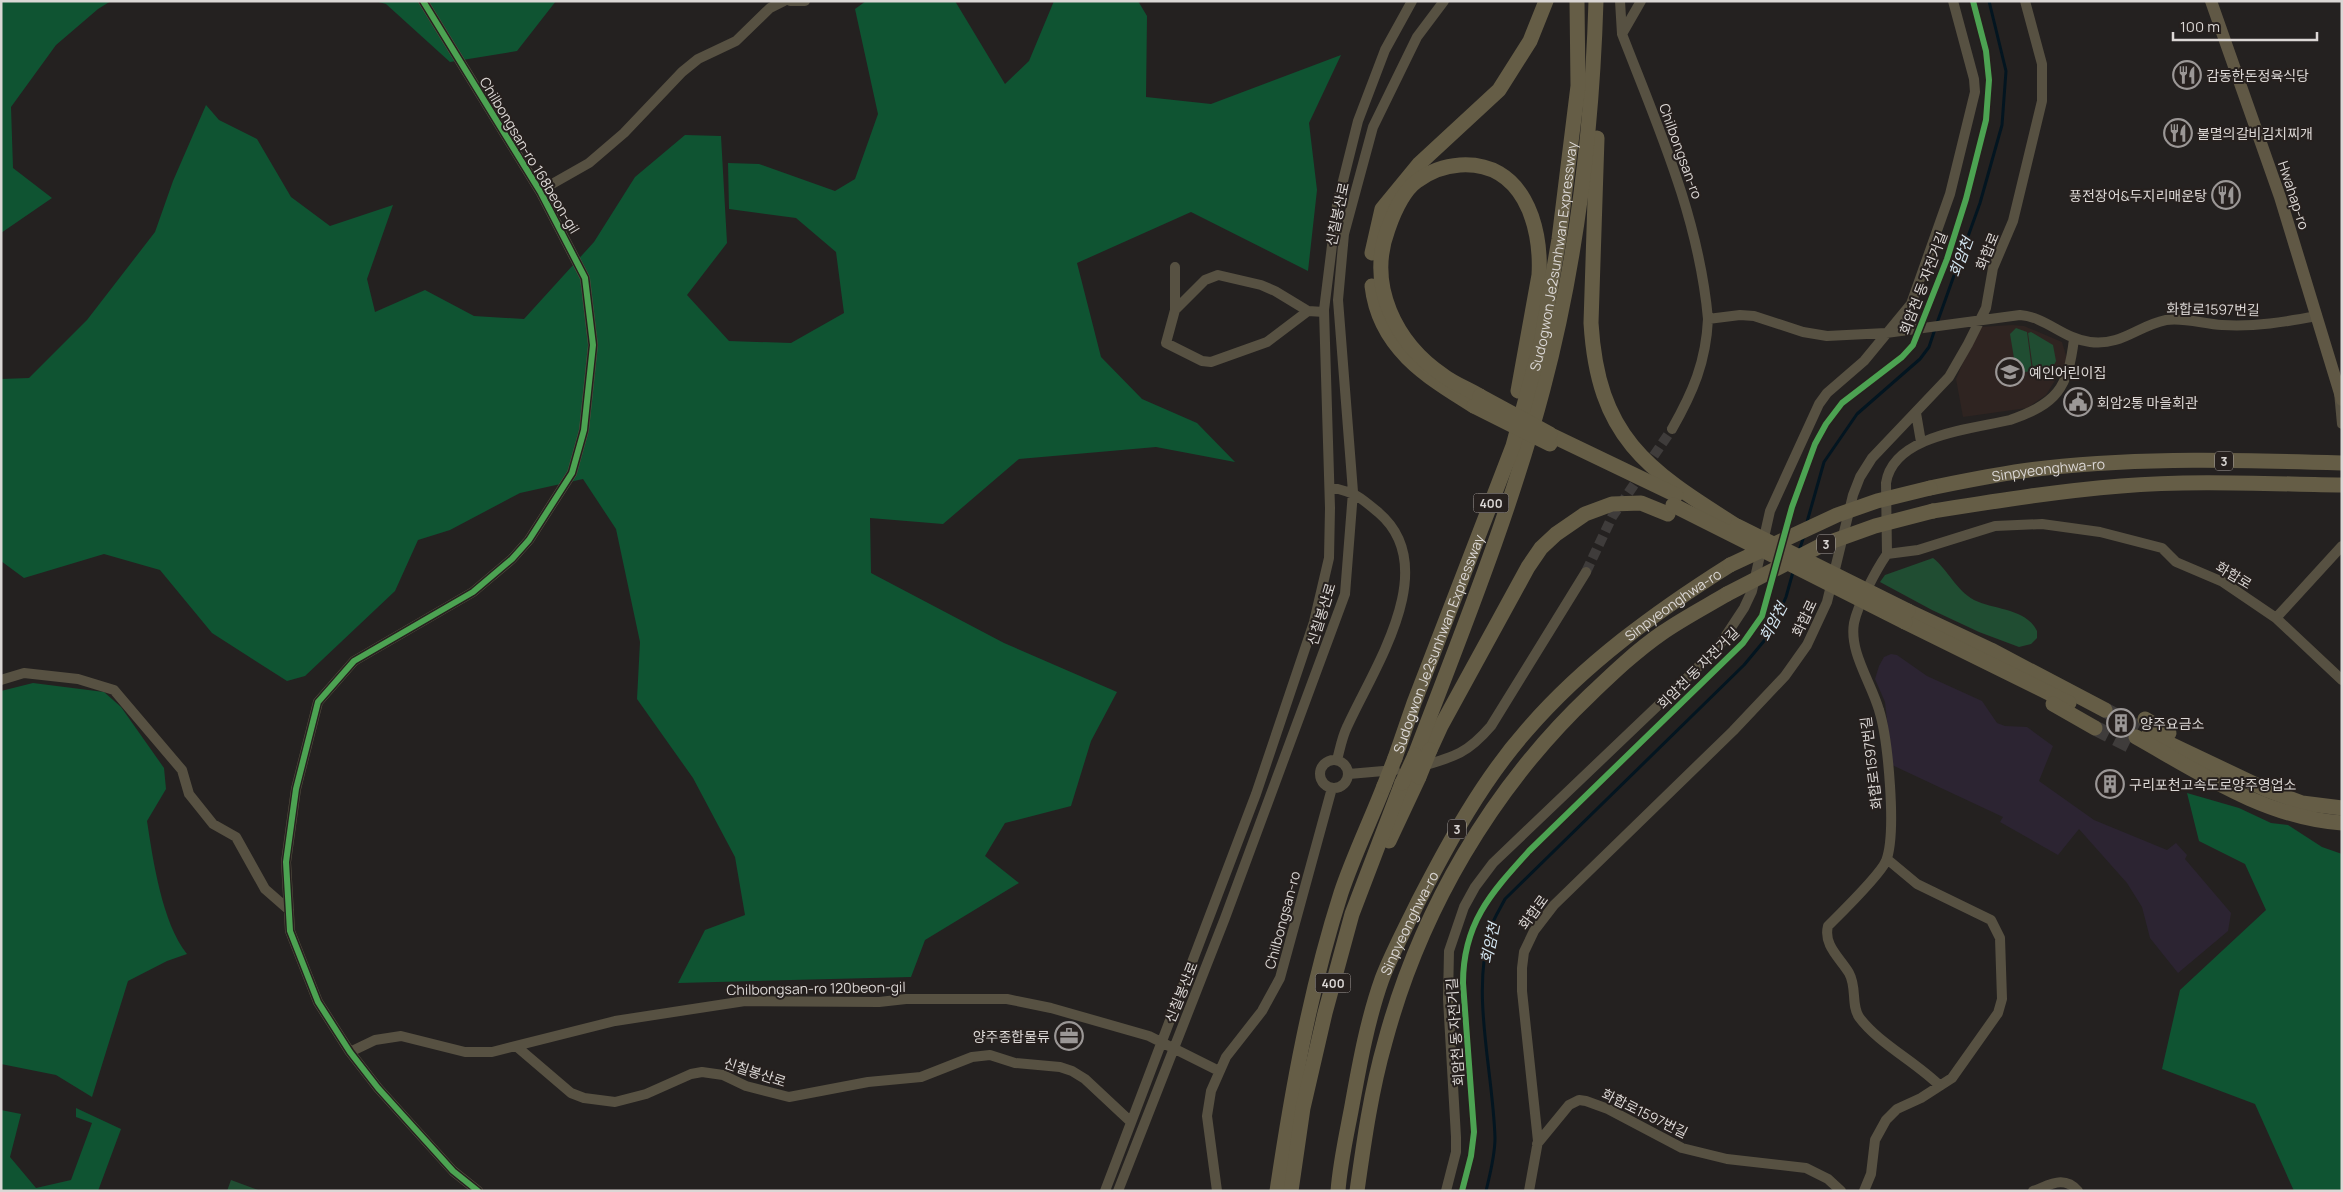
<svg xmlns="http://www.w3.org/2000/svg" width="2343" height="1192" font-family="Manrope,'Noto Sans KR',sans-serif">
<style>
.industrial{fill:#2c2432}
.built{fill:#2f2421}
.green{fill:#204d32}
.forest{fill:#0f5432}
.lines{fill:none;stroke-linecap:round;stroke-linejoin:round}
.stream{stroke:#031520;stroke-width:3}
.minor-tunnel{stroke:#3f3c3b;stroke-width:10;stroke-dasharray:10 5;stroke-linecap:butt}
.highway-tunnel{stroke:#3f3c3b;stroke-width:15;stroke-dasharray:15 8;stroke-linecap:butt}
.minor{stroke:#575142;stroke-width:10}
.major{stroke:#605845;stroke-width:12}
.highway{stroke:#655d46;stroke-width:15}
.highway-bridge{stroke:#655d46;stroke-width:15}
.cycleway-casing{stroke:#26201e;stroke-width:9}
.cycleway{stroke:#4ca352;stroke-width:6}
.labels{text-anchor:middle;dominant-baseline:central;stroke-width:4;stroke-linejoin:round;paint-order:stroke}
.shield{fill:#26201e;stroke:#a5a09e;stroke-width:1}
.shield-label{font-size:12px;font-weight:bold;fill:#dbd7d5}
.poi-label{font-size:14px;fill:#dbd7d5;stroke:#26201e;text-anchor:start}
.street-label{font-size:14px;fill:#dbd7d5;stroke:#26201e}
.water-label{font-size:15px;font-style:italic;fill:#d4e7f3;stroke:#26201e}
</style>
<rect width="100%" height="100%" fill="#242120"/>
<!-- industrial -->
<path class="industrial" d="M1891,654L1897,655L1927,676L1982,701L1997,723L2005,726L2027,727L2053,746L2039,781L2094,820L2167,850L2176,843L2187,855L2185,859L2231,913L2228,931L2178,973L2150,938L2142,907L2127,883L2079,829L2058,855L2000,822L2003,817L1892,765L1885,702L1875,679L1879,666L1884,657Z"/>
<!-- built -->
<path class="built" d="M2012,325L2024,326L2062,342L2067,359L2064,366L2046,395L2027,408L1963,417L1956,379L1976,332L1980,327Z"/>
<!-- green -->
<path class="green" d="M2016,328L2027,332L2032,371L2017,373L2016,370L2010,334Z
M2031,332L2053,345L2056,361L2052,369L2042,371L2033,369L2028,333Z
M1933,558C1948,570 1956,590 1974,600C1994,610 2026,608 2037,631V638L2031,644L2019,647L1979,632L1932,610L1880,582L1885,575Z
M231,1180L261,1191H227Z"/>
<!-- forest -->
<path class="forest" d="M1,1H111L98,9L56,45L11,107L13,168L52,198L1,233Z
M375,1H556L517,51L450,62L386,4Z
M866,1H955L1005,84L1029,61L1054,1H1138L1147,16L1146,97L1211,104L1341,55L1309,123L1317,190L1308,271L1191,212L1077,263L1101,357L1142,399L1197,423L1235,462L1156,447L1019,459L943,524L870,518L871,573L1004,643L1117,692L1091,741L1071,806L1005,823L985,856L1019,883L925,940L911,977L678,983L705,930L745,915L735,857L693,778L637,699L640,642L616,529L583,479L520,493L450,530L418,540L395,591L305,676L287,681L212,633L160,570L104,554L24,578L1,561V379L29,378L87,320L155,232L173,181L206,105L219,120L257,139L291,197L330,226L393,205L367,279L375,312L425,290L474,316L524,319L594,242L635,177L685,135L721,136L727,243L687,295L729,341L791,343L844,313L836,252L796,218L729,209L728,163L759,164L835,191L855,179L878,114L855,9Z
M33,683L104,692L121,707L164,768L166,789L147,821C153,860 162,923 187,954L167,961L128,981L92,1097L56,1075L1,1064V691Z
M2187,793L2239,808L2271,823L2288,825L2322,847L2342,854V1191H2294L2255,1104L2162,1069L2180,990L2266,910L2245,864L2199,841Z
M76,1108L121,1129L98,1191H1V1110L21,1114L10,1157L36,1188L71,1180L92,1123L76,1117Z"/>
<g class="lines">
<!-- stream -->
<path class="stream" d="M1937,323L1980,203L2002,125L2006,71L1989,1
M1807,522L1824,462L1857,414L1920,359L1929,347L1935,329
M1799,551L1804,536
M1486,1191C1490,1174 1495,1156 1495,1138C1493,1070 1471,996 1490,930C1493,919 1500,909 1505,899L1744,665L1769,635L1786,597L1793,572"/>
<!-- minor-tunnel -->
<path class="minor-tunnel" d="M1586,572L1612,517L1672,429"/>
<!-- highway-tunnel -->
<path class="highway-tunnel" d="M2105,710L2139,728
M2095,728L2131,746"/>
<!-- minor -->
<path class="minor" d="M423,1L541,193L585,278L593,345L584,430L572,473L529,540L512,559L473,592L354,661L318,702L296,789L286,862L290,931L318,1002L350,1052L378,1088L453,1171L478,1191
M790,1H805
M1620,1L1622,34
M1641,1L1622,34C1658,127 1699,218 1708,319L1740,315L1754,316L1803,332L1827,336L1886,333L2020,315C2046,317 2064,339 2090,342C2122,346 2137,326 2166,320C2183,317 2204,324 2222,325C2255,327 2285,322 2317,316
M541,193L552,184L589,163L624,133L682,72L698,59L736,41L770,8L784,1
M1175,267V310L1166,343L1202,361L1211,362L1267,342L1308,311
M1175,310L1205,280L1218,275L1261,285L1275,291L1308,311L1324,312
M2339,392L2342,424
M1916,413L1921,442
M1672,429C1693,392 1706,362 1708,319
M1330,487C1356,493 1359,496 1379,513C1443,568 1373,669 1347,727C1342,737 1340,749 1337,760
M1887,554C1876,570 1858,604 1854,623C1849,652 1871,682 1879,710C1888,739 1897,833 1886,861C1880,875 1841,913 1828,926C1823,945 1840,958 1849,973C1857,987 1851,1005 1859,1017C1878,1043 1916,1062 1940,1086
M1887,554L1918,550L1995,526L2042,524L2100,532L2162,548L2176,562L2223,582L2276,618L2342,680
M1887,554L1886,483C1893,435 1972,429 2010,420C2057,404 2068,388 2074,339
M2276,618L2342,546
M1,680L24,673L78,679L114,690L182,770L189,794L213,824L236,837L265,889L289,910
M1320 774a14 14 0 1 1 28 0a14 14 0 1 1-28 0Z
M1419,767C1454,757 1467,754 1491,726L1586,572
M1349,774L1395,770
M516,1046L571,1093L584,1098L615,1102L646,1094L691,1074L702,1072L723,1075L746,1086L789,1097L868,1082L921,1077L972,1057L990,1055L1015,1063L1060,1067L1072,1071L1085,1079L1131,1122
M350,1052L375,1040L401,1036L465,1052H492L615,1021L745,1001L879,1002L906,999H1007L1051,1008L1149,1036L1219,1071
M1537,1144L1569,1105L1579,1100L1586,1101L1608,1109L1682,1148L1727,1159L1806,1168L1828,1179L1841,1191
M1105,1191L1256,794L1314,622L1329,558L1330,508L1324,310L1337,205L1358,121L1385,50L1412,1
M1118,1191L1225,918L1345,594L1353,492L1338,300L1344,234L1373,127L1417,37L1444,1
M1217,1191L1207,1116L1211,1091L1226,1057L1262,1011L1280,978L1332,788
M1446,1191L1456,1152V1137L1448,999L1449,951L1464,907L1475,887L1493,863L1692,673L1719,646L1744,608L1752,591L1770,511L1819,404L1827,393L1864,361L1911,304L1950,194L1975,92L1974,79L1953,1
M1529,1191L1538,1141L1522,991V968L1524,952L1534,931L1554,905L1733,731L1785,676L1807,645L1827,602L1853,495L1860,477L1872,458L1949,377L1968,344L1986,308L1993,268L2013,221L2042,101V64L2025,1
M1864,1191L1871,1174L1875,1140L1886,1120L1897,1109L1921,1098L1952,1078L1998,1013L2002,999L2000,938L1991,920L1917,884L1887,859
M2033,1191C2050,1185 2064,1175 2078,1191"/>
<!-- major -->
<path class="major" d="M2211,1L2280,197L2342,400"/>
<!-- highway -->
<g class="highway">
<path d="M1597,138L1591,323C1598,437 1646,469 1735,525"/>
<path d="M1372,253L1382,209L1419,164L1499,90L1530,41L1546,1"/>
<path d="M1372,286C1379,347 1425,376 1474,406"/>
<path d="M1480,396C1468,389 1455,384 1444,376C1395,343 1367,285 1388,229C1394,212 1403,191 1417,181C1429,172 1445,166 1460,165C1522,161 1542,224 1539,275L1518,391"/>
<path d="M1553,436L1676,495"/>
<path id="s1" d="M1930,488C1969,480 2007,472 2046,468C2144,457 2243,460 2342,463"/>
<path d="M1933,511C1996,501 2058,491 2121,486C2194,480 2269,484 2342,485"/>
<path d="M1908,611L1991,650L2105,710"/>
<path d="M1905,622L2069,703"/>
<path d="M2053,704L2095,728"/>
<path d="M2145,719L2169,733"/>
<path d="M2149,734L2267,790L2302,803L2342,808"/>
<path d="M2136,737C2200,773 2266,818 2342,823"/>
<path d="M1430,750L1441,726L1528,567L1541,548L1556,534L1585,514L1612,504L1641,503L1668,514"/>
<path d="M1415,755C1461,634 1510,514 1543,389C1577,261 1592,133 1596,1"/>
<path id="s2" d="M1395,758L1414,703L1513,446L1541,343L1559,239L1578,86L1577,1"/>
<path d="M1389,841L1419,777"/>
<path d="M1277,1191C1292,1090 1310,990 1341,893C1353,857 1370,822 1384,786"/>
<path d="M1291,1191L1303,1108L1325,1013L1352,914L1402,783"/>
<path id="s3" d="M1338,1191C1340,1164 1346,1137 1351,1111C1359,1067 1367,1021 1382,979C1392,953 1406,927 1418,902C1449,842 1482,781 1527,730C1584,664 1657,611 1730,565"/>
<path d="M1357,1191C1364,1141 1371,1091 1385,1042C1420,911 1492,788 1590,695C1613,673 1636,651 1662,633C1682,619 1705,607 1727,594"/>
</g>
<!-- highway-bridge -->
<path class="highway-bridge" d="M1480,396L1550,434
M1474,406L1550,444
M1673,505L1905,622
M1737,526L1908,611
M1730,565L1837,515L1877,501L1930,488
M1727,594L1822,545L1875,526L1933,511
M1419,777L1430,750
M1402,783L1415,755
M1384,786L1395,758"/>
<defs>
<path id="cycleway" d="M423,1L541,193L585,278L593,345L584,430L572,473L529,540L512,559L473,592L354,661L318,702L296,789L286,862L290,931L318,1002L350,1052L378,1088L453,1171L478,1191
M1462,1191L1471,1156L1474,1132L1463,983C1463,923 1491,893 1529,851L1743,643L1762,616L1792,507L1815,444L1826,424L1842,403L1902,357L1913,345L1947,259L1966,199L1986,120L1989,80L1986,51L1973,1"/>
</defs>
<!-- cycleway casing -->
<use href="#cycleway" class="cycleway-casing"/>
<!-- cycleway -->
<use href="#cycleway" class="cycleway"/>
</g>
<!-- icons -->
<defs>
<symbol id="restaurant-ring" viewBox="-11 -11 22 22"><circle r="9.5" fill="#26201e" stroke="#9b9796" stroke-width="1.5"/><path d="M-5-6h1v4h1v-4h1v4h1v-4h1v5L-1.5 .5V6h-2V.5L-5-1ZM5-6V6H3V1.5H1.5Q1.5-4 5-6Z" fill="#9b9796"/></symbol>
<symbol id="school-ring" viewBox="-11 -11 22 22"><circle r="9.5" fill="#26201e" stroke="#9b9796" stroke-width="1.5"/><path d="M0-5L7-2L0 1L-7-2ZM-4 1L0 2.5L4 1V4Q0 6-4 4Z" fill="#9b9796"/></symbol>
<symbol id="civic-ring" viewBox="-11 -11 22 22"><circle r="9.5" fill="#26201e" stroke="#9b9796" stroke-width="1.5"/><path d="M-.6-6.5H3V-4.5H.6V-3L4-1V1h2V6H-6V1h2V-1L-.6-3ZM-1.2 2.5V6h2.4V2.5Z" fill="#9b9796"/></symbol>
<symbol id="building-ring" viewBox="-11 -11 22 22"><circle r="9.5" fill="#26201e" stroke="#9b9796" stroke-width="1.5"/><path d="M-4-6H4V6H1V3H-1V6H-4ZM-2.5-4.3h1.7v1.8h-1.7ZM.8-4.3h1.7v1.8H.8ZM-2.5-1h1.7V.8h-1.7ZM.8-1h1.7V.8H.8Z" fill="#9b9796"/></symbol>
<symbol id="office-ring" viewBox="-11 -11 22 22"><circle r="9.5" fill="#26201e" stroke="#9b9796" stroke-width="1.5"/><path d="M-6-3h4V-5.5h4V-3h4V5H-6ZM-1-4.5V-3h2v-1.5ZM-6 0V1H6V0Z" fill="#9b9796"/></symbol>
</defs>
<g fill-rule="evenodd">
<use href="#restaurant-ring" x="2171" y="59" width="32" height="32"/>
<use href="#restaurant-ring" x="2162" y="117" width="32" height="32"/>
<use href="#restaurant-ring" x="2210" y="179" width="32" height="32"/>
<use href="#school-ring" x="1994" y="356" width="32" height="32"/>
<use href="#civic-ring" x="2062" y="386" width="32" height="32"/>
<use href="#building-ring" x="2105" y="707" width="32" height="32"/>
<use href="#building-ring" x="2094" y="768" width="32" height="32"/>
<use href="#office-ring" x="1053" y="1020" width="32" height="32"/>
</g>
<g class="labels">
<!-- shield labels -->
<g class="shield">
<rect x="2215" y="451.5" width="18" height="19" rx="4"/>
<rect x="1473.5" y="493.5" width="35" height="19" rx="4"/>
<rect x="1817" y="534.5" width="18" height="19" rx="4"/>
<rect x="1448" y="819.5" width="18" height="19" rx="4"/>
<rect x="1315.5" y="973.5" width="35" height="19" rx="4"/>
</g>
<g class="shield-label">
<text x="2224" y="461">3</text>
<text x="1491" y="503">400</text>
<text x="1826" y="544">3</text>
<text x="1457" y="829">3</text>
<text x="1333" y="983">400</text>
</g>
<!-- poi labels -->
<g class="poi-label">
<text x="2206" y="75">감동한돈정육식당</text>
<text x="2197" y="133">불멸의갈비김치찌개</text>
<text x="2207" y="195" text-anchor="end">풍전장어&amp;두지리매운탕</text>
<text x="2029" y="372">예인어린이집</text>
<text x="2097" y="402">회암2통 마을회관</text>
<text x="2140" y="723">양주요금소</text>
<text x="2129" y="784">구리포천고속도로양주영업소</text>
<text x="1050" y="1036" text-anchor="end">양주종합물류</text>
</g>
<!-- street labels -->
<g class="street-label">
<text transform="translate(1681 151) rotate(70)">Chilbongsan-ro</text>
<text transform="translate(530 155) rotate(59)">Chilbongsan-ro 168beon-gil</text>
<text transform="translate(2294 195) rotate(72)">Hwahap-ro</text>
<text transform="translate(1337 214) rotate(-78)">신칠봉산로</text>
<text transform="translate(1987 251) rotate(-68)">화합로</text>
<text stroke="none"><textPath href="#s2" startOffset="528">Sudogwon Je2sunhwan Expressway</textPath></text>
<text transform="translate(1923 283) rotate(-69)">회암천 동 자전거길</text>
<text transform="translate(2213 309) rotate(1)">화합로1597번길</text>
<text stroke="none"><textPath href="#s1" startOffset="120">Sinpyeonghwa-ro</textPath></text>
<text transform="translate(2234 575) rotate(31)">화합로</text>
<text stroke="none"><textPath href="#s3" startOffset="699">Sinpyeonghwa-ro</textPath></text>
<text transform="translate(1321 614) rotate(-73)">신칠봉산로</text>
<text transform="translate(1804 618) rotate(-65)">화합로</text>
<text stroke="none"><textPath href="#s2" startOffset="122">Sudogwon Je2sunhwan Expressway</textPath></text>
<text transform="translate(1698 668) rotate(-45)">회암천 동 자전거길</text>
<text transform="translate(1871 763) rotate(-97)">화합로1597번길</text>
<text transform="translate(1533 912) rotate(-54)">화합로</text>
<text transform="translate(1282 920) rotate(-75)">Chilbongsan-ro</text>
<text stroke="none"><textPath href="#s3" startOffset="279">Sinpyeonghwa-ro</textPath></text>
<text transform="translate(816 988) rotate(-1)">Chilbongsan-ro 120beon-gil</text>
<text transform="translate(1181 992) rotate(-68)">신칠봉산로</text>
<text transform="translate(1455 1032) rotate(-94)">회암천 동 자전거길</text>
<text transform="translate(755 1072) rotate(18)">신칠봉산로</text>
<text transform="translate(1645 1113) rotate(26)">화합로1597번길</text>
</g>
<!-- water labels -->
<g class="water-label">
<text transform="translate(1961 257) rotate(-70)">회암천</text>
<text transform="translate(1773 622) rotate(-62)">회암천</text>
<text transform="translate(1490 943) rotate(-78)">회암천</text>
</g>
</g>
<!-- border -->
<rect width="2343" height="1192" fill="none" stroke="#dbd7d5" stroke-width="5"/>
<!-- scale -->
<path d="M2173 32v8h144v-8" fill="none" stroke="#dbd7d5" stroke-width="2.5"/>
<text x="2180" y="32" font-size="15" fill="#dbd7d5" stroke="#26201e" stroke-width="4" paint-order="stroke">100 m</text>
</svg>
